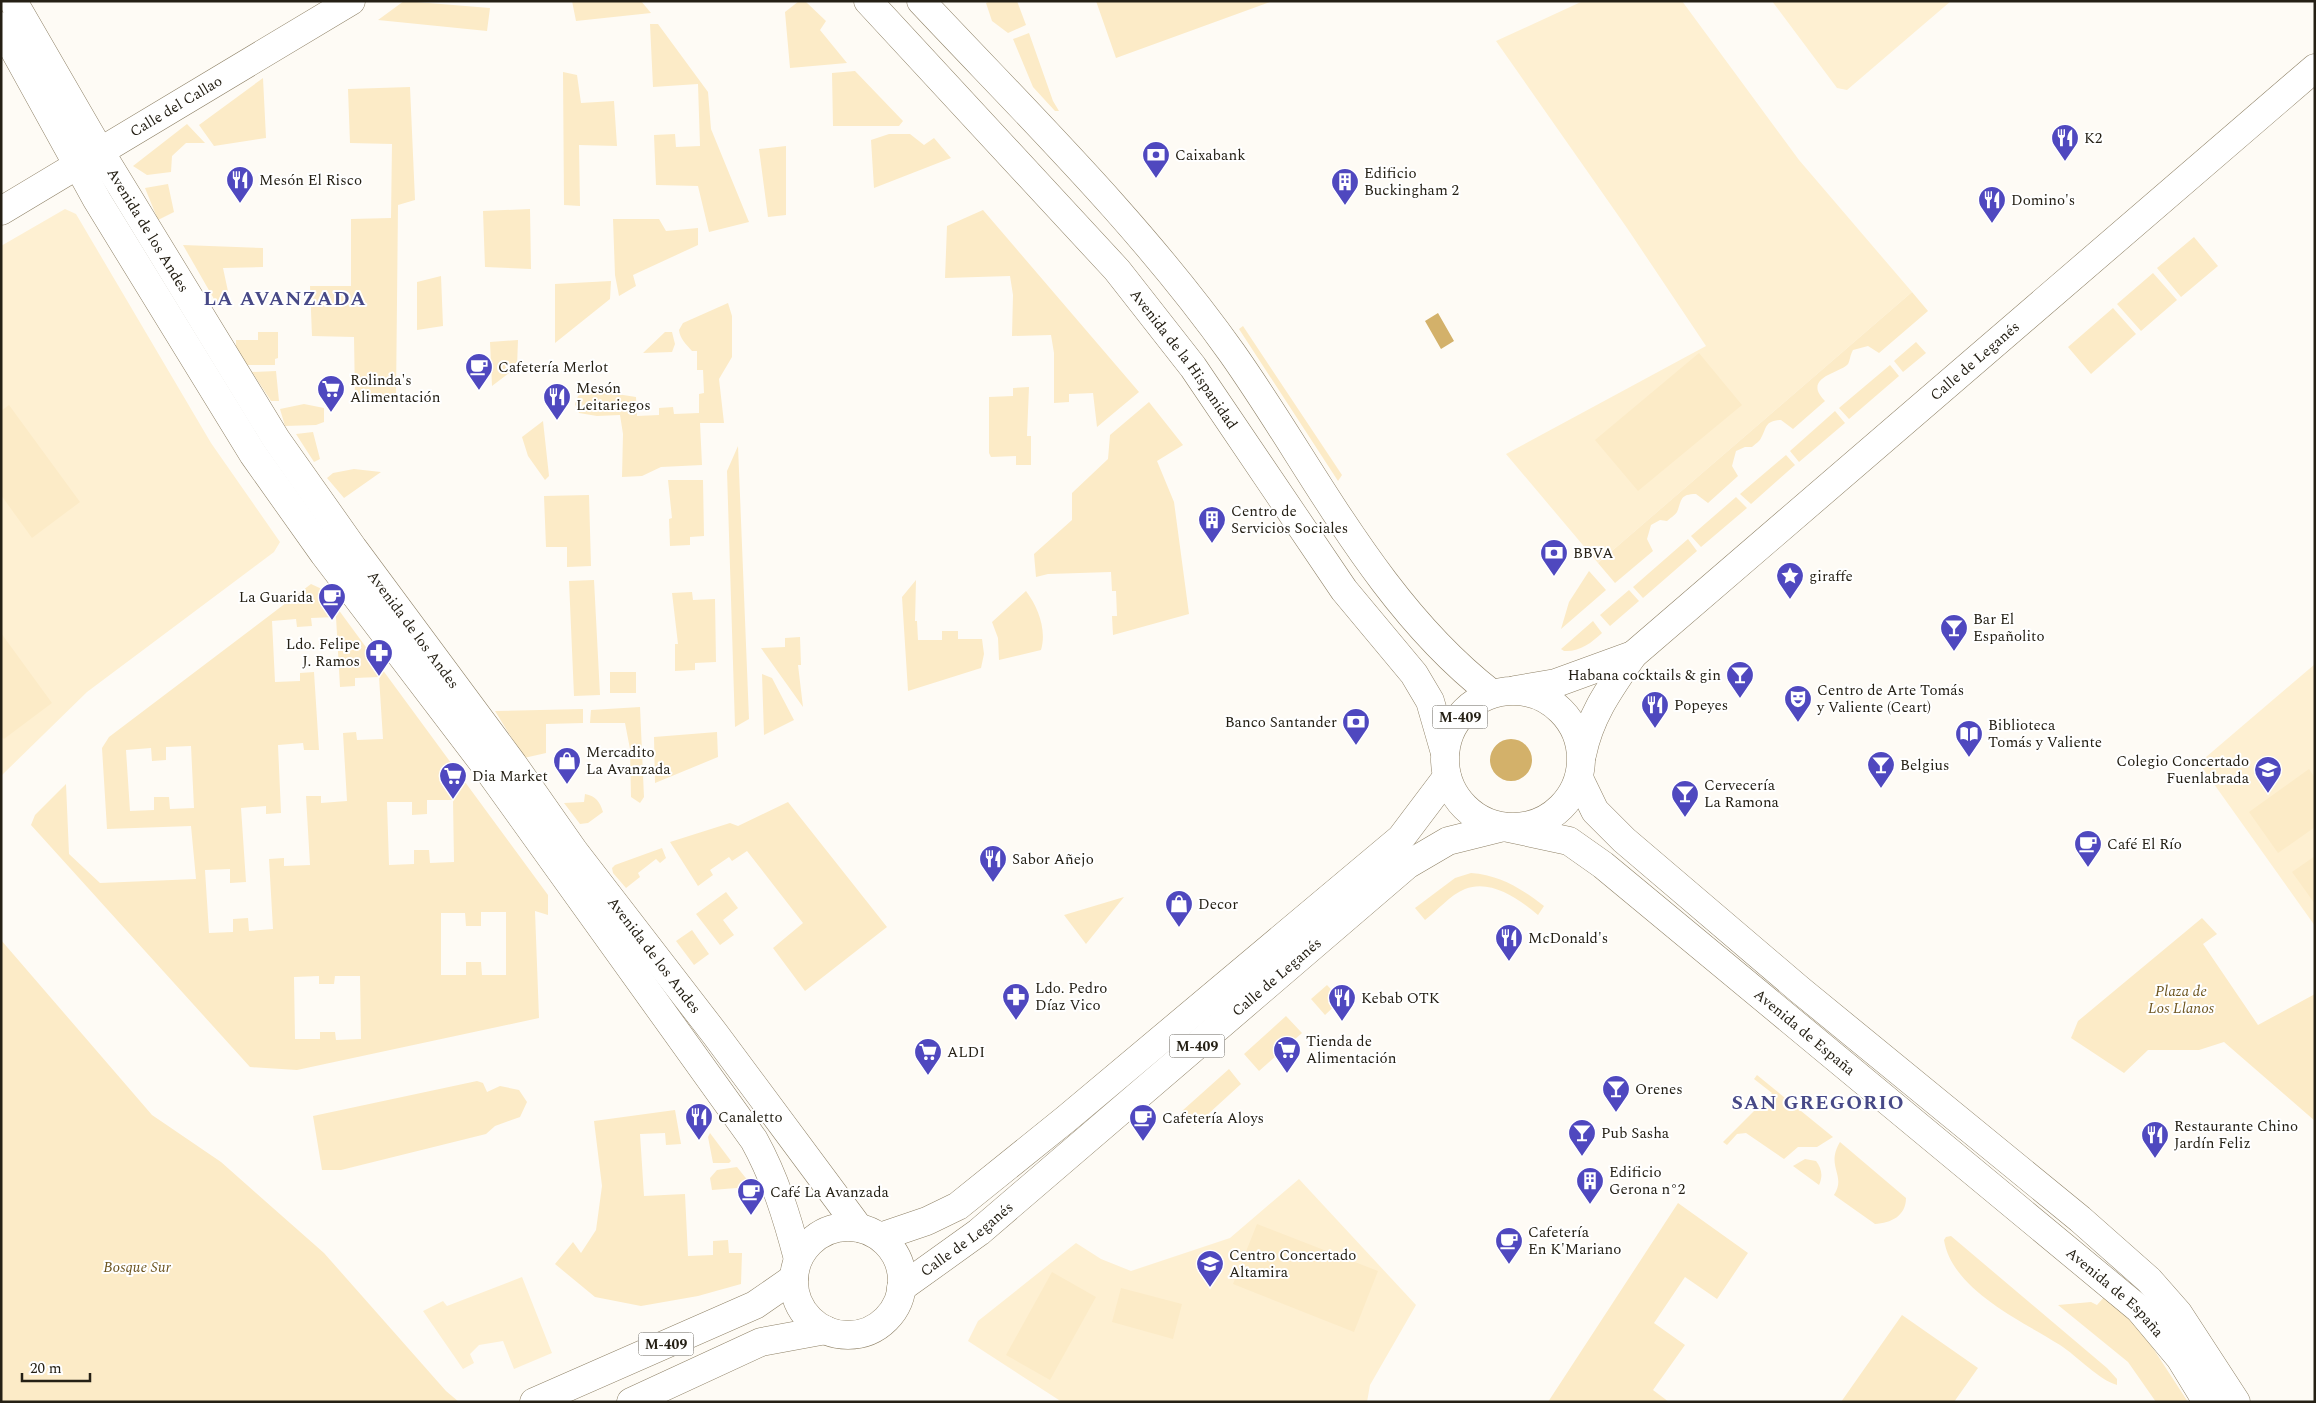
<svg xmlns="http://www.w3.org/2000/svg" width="2316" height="1403" font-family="Spectral,serif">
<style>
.built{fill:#fef0d2}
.green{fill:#fcebc7;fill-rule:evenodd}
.water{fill:#d3b16a}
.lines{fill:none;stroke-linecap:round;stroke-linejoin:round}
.secondary-casing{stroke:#8e8166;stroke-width:29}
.primary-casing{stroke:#8e8166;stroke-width:29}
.highway-casing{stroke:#8e8166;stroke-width:29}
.secondary{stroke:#fff;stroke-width:28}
.primary{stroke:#fff;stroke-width:28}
.highway{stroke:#fff;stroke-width:28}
.labels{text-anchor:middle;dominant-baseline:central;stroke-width:4;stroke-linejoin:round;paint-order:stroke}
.shield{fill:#fff;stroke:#66635b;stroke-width:1}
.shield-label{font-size:14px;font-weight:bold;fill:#252015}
.street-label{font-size:15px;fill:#252015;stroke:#fff}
.poi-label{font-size:15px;fill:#252015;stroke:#fff;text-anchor:start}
.park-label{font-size:15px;font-style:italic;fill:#6c541e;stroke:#fff}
.district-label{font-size:20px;font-weight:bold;letter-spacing:1px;fill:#474987;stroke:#fff}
</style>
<rect width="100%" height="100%" fill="#fefbf5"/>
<!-- built -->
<path class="built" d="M1583,1H1682L1799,160L1912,292L1598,563L1506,454L1706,346L1627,228L1496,41Z
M1772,1H1951L1847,90L1837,88Z
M65,209L76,214L211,443L280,542L274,552L87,692L1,776V246Z
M2315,664V926L2199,763Z
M1299,1179L1416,1305L1370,1385L1367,1402H1062L968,1341L978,1321L1076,1243L1101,1259L1131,1271L1230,1238Z
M522,1277L552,1353L514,1369L503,1341L479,1345L470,1354L474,1363L463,1369L423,1311L443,1301L447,1306Z"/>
<!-- green -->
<path class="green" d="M404,1L490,8L487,31L378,20Z
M572,1H641L651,13L576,21Z
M799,1H805L826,21L820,30L847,63L790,68L785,12Z
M990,1H1017L1026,25L1008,33L992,21L986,3Z
M1096,1H1273L1116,58Z
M650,24H658L708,92L711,129L749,222L709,232L698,186L656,185L654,135L675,134L676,147L700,146L698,84L653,87Z
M1029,33L1053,101L1059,111H1055L1033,87L1013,39Z
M855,71L903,121L899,126H833L832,73Z
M563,72L577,75L581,103L614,101L617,146L579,145L580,206L564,205Z
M263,78L266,138L214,146L199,125Z
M410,87L415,200L398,205L396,398L355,399L354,337L312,336L310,286H351V219L391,218L392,144L350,143L348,89Z
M187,124L205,143H186L172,156L171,172L147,175L133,166Z
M889,134H910L924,145L934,138L951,158L874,188L871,140Z
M786,146V215L768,217L759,149Z
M168,184L174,212L158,220L145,188Z
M530,209L531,269L485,267L483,211Z
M983,210L1139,392L1097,427L1093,393L1069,394V402L1054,403V353L1051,335L1012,336L1013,295L1010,276L945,278L947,226Z
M613,219H659L666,231L698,228V245L633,275L636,286L619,296L615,275Z
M2194,237L2218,266L2181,297L2157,268Z
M183,245L263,248V267L223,268L229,296L218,306Z
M2153,273L2177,300L2141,331L2117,304Z
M441,276L443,326L417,330V282Z
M611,281L610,299L555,343V284Z
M1912,292L1928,311L1879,353L1868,346L1853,350C1850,355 1850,361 1848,364C1841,373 1801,377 1825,401L1793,429L1781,420C1764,421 1767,428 1761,438C1760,441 1754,445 1752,447H1745L1736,451L1732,466L1738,476L1708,503L1696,494C1679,494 1682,501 1677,512C1675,515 1669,519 1667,521L1660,520L1651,525L1647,539L1653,551L1615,583L1598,563Z
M728,303L732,316V357L719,379L724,423H700L702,465L661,467L642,476L622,477L623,434L620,415L597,416L579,413L575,404L578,396L591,390L636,397L637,416L659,415V408L673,407L674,414L699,413V394L704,393L703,370H697V351H692C686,344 680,339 679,330L683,323Z
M2113,308L2136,334L2091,374L2068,347Z
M1243,326L1342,475L1338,481L1239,329Z
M258,332H278V358L275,359V365H246L236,346V340H258Z
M665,332H672L675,344L672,352L643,353Z
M518,340L517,367L492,386L490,342Z
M1916,342L1926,353L1903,372L1894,361Z
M1699,353L1742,405L1638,491L1595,440Z
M1890,365L1899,376L1849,419L1839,408Z
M276,371L279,401H271L252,372Z
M1029,387L1027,436H1031V465H1016V456L991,457L989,453V397L1013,396V388Z
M1149,402L1183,445L1157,461L1174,502L1189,614L1113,635L1112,616H1117L1116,591H1112L1111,572L1048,574L1036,577L1034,554L1072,520V493L1108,459L1110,435Z
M304,404L324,408V422L316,425L285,426L280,409Z
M9,405L80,502L32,538L1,495V411Z
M1835,411L1845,423L1799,462L1790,451Z
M543,421L549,476L545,480L528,456L522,437Z
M313,432L320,459L314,462L296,434Z
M738,446L749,719L735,727L727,471Z
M1786,455L1795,465L1751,504L1740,494Z
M354,469L381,472L344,498L327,478L333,473Z
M668,480H703L704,536L690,537V545L670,546L669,519L672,518Z
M589,495L591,566L567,567V547H546L544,496Z
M1736,497L1747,508L1701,547L1691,536Z
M1688,539L1697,551L1643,598L1633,587Z
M1589,571L1606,590L1561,629L1569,602Z
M594,580L600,695L574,696L569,581Z
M916,580L915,621H917L918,640H942V631H958V639H982L984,654L981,668L908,691L902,597Z
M311,584L324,590L548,895V915L535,911L539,1018L297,1070L250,1067L31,825L35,815L66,784L69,854L100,883L196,879L191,826L107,829L102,748L109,737ZM336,617L340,687L355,686V678L379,677L383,739L357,740L356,732L343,733L347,801L321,803V796H306L310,865L284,866V858L269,859L273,929L249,931L248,918L233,919V932L209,933L205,870L230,869V883L246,882L241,808L266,806V814L281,813L278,745L303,743L304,750H319L314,672L300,673V681L275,682L272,621L296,619L297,627L312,626L311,618ZM191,746L194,808L170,809L169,797H154V810L130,811L126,750L151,748L152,761L166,760V747ZM427,800H453L454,862L430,863L429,850H414V864L389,865L387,802H412V815L427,814ZM481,912H506V975H482L481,962H466V975H441V913H465L466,926H481ZM319,976V984H334L335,976H360L361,1039L336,1040L335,1032H320V1039H295L294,977Z
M1629,590L1639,601L1610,626L1600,615Z
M1026,591C1038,607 1047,630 1041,650L999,660L998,638L992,622Z
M692,592L693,600L715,599L716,662L695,663V670L675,671V644H678L672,593Z
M1593,621L1602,633C1591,643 1580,652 1564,651L1561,649Z
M1,633L52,703L4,739L1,736Z
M800,637L801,665H798L803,707L761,648L785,647V638Z
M610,672H636V693H610Z
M762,674L772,678L794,720L764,735Z
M640,707L644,797L640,803L631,797L630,749L625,723H590L591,710Z
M583,709V723L546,724V753L524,758L495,711Z
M717,732L718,757L655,783L654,737Z
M2309,769L2315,778V827L2278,853L2249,812Z
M585,794C596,796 600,802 603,812L588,823L580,824L564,803L584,802Z
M788,802L887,927L805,991L773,948L803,923L747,851L732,861L729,857L710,870L713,875L698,886L670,842L730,823L738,826Z
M662,848L666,858L660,863L656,859L638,873L640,877L626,888L613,873L612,868L615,865Z
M2315,856V904L2292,872Z
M1471,873C1500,875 1522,889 1544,906L1538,915C1519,899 1491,879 1465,889C1450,895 1437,911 1425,920L1415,908L1455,878Z
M726,892L738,908L723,920L734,935L720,945L696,914Z
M1124,897L1086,944L1064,915Z
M2202,918L2217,934L2203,944L2258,1025L2315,994V1121L2224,1042L2199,1050H2148L2124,1073L2071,1038L2078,1021Z
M692,930L709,954L694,965L676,941Z
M1,940L152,1115L221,1162L324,1253L446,1391L459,1402H1Z
M1327,985L1341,1000L1325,1015L1311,999Z
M1286,1016L1302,1033L1259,1071L1244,1054Z
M1229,1069L1241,1084L1195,1126L1182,1111Z
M1757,1075L1833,1137L1817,1147H1798L1784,1159L1746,1133L1737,1134L1727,1145L1723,1142L1772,1093L1754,1079Z
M477,1081L483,1083L487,1092L500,1086L519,1090L527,1102L520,1117L495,1126L486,1134L341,1170H322L313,1116Z
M675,1110L681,1144L666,1145L665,1133L640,1134L644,1196L685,1194L688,1256L713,1255V1241L728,1240L729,1253H742L741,1284L698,1296L641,1306L595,1297L555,1264L573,1242L581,1253L596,1230L602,1186L594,1121Z
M710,1133L731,1161L729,1163H713L708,1137Z
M1840,1142L1906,1198C1906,1216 1891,1223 1875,1224L1834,1195C1847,1175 1825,1167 1840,1142Z
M1805,1159L1816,1161C1822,1169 1823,1176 1819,1185L1793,1166Z
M737,1167L749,1182V1187L712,1190L710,1178L717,1170Z
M1678,1203L1748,1253L1717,1299L1685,1277L1654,1323L1685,1345L1653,1390L1669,1402H1548Z
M1257,1224L1378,1271L1354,1332L1233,1284Z
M1951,1236L2107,1368L2117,1379V1385C2099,1380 2077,1356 2060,1345C2022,1321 1952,1290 1944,1240L1946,1237Z
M1052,1272L1096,1297L1050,1380L1006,1355Z
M1121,1288L1182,1304L1173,1339L1112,1322Z
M2105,1296L2134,1319L2188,1402H2156L2128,1362L2058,1305L2091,1302L2097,1305Z
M1902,1315L1978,1368L1954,1402H1841Z"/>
<!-- water -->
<path class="water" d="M1438,313L1454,341L1441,349L1425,321Z
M1490 760a21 21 0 1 1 42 0a21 21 0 1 1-42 0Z"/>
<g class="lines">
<defs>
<g id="secondary">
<path id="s1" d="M13,1L101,153L276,439L353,548L513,764L574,851L715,1034L859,1228"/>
<path d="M1,26L97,200L253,454L324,554L484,764L754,1140C775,1178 787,1217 798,1259"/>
<path id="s2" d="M1,211L351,1"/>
</g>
<g id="primary">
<path id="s3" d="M868,1L1117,270L1193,367L1344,590L1414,674L1430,701L1445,753"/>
<path d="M921,1C1028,115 1141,225 1232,353C1314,469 1377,604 1491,693"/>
<path d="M1515,690L1556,683L1633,655"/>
<path id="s4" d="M1582,755C1590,715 1611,687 1633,655L2315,68"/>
<path d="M1579,778L1595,811L1624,840L1800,990L2080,1219L2149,1280L2178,1313L2236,1402"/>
<path id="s5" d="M1504,827L1569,841L1603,865L2139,1309L2180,1358L2207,1402"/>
</g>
<g id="highway">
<circle cx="1513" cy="759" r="68"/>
<circle cx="848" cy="1281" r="54"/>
<path d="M880,1237L927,1221L958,1206L1066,1119L1401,838L1447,777"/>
<path id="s6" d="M901,1288L979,1232L1407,865L1448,841L1504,827"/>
<path d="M534,1402L755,1305L794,1278"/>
<path d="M631,1402L761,1342L826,1330"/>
</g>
</defs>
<!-- secondary casing -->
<use href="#secondary" class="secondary-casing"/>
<!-- primary casing -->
<use href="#primary" class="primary-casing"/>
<!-- highway casing -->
<use href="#highway" class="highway-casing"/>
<!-- secondary -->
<use href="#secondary" class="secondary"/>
<!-- primary -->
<use href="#primary" class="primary"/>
<!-- highway -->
<use href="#highway" class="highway"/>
</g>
<!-- icons -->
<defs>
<symbol id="restaurant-pin" viewBox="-11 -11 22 30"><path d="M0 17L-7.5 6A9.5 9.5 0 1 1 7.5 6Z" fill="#4f48bf" stroke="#fff"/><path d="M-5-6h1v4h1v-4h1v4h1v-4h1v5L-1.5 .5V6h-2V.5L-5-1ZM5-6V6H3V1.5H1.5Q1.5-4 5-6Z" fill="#fff"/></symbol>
<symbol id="bank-pin" viewBox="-11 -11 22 30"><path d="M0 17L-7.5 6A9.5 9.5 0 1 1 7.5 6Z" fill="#4f48bf" stroke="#fff"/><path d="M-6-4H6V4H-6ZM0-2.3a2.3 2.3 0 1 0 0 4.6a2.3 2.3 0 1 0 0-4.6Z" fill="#fff"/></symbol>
<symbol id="building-pin" viewBox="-11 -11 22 30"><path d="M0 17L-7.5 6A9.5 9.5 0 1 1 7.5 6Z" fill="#4f48bf" stroke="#fff"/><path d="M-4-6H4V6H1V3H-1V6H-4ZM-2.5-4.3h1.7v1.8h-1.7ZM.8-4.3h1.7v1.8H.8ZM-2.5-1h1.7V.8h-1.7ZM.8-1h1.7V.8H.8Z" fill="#fff"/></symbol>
<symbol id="cafe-pin" viewBox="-11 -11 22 30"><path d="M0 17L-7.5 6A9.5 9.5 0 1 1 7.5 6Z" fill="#4f48bf" stroke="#fff"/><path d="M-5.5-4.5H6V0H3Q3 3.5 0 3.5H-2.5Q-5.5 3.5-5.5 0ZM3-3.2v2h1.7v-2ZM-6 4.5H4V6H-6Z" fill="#fff"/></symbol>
<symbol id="supermarket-pin" viewBox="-11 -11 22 30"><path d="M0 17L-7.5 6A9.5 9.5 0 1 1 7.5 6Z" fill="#4f48bf" stroke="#fff"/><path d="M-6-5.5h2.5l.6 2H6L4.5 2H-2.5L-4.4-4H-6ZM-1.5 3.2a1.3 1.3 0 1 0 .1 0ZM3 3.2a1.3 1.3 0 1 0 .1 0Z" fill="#fff"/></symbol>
<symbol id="sight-pin" viewBox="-11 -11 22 30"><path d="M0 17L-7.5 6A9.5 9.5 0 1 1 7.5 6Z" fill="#4f48bf" stroke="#fff"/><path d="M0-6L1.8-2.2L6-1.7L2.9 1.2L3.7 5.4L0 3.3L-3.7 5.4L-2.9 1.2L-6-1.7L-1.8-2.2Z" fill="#fff"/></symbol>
<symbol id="bar-pin" viewBox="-11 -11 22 30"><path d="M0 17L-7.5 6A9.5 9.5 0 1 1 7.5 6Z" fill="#4f48bf" stroke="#fff"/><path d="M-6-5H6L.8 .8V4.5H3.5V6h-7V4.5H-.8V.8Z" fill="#fff"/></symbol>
<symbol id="pharmacy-pin" viewBox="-11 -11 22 30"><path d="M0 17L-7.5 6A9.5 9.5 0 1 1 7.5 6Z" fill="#4f48bf" stroke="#fff"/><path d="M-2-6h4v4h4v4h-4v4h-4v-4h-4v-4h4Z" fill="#fff"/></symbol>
<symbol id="theatre-pin" viewBox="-11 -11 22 30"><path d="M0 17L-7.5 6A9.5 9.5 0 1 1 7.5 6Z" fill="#4f48bf" stroke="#fff"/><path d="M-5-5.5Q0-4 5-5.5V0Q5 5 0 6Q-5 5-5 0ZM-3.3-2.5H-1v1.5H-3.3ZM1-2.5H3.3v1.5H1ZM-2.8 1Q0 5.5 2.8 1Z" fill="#fff"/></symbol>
<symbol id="library-pin" viewBox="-11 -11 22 30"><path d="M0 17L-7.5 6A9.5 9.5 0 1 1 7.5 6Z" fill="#4f48bf" stroke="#fff"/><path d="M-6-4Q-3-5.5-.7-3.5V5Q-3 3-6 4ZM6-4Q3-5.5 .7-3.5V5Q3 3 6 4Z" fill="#fff"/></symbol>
<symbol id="shop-pin" viewBox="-11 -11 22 30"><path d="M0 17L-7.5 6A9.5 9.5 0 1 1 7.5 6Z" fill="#4f48bf" stroke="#fff"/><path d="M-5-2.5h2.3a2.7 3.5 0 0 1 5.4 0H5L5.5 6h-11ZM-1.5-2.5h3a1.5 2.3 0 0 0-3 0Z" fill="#fff"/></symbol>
<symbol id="school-pin" viewBox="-11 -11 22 30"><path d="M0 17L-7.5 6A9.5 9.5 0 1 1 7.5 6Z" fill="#4f48bf" stroke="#fff"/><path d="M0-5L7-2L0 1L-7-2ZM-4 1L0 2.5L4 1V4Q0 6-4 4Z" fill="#fff"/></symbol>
</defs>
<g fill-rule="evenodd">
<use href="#restaurant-pin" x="2049" y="122" width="32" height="43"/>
<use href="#bank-pin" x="1140" y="139" width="32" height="43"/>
<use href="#restaurant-pin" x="224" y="164" width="32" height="43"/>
<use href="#building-pin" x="1329" y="166" width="32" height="43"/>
<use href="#restaurant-pin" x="1976" y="184" width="32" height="43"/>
<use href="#cafe-pin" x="463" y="351" width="32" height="43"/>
<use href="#supermarket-pin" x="315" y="373" width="32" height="43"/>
<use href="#restaurant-pin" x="541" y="381" width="32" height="43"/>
<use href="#building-pin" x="1196" y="504" width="32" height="43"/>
<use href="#bank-pin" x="1538" y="537" width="32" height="43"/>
<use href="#sight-pin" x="1774" y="560" width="32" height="43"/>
<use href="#cafe-pin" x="316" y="581" width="32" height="43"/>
<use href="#bar-pin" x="1938" y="612" width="32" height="43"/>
<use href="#pharmacy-pin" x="363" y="637" width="32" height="43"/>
<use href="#bar-pin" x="1724" y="659" width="32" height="43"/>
<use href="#theatre-pin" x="1782" y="683" width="32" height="43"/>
<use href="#restaurant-pin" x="1639" y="689" width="32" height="43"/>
<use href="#bank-pin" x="1340" y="706" width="32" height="43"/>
<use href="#library-pin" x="1953" y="718" width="32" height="43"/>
<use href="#shop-pin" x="551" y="745" width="32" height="43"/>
<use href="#bar-pin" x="1865" y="749" width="32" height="43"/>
<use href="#school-pin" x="2252" y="754" width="32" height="43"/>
<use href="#supermarket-pin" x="437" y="760" width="32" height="43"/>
<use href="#bar-pin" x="1669" y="778" width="32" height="43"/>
<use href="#cafe-pin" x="2072" y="828" width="32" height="43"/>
<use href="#restaurant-pin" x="977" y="843" width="32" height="43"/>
<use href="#shop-pin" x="1163" y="888" width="32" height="43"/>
<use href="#restaurant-pin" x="1493" y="922" width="32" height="43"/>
<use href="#pharmacy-pin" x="1000" y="981" width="32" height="43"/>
<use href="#restaurant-pin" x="1326" y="982" width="32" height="43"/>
<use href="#supermarket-pin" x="1271" y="1034" width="32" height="43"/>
<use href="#supermarket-pin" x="912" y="1036" width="32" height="43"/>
<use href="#bar-pin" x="1600" y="1073" width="32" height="43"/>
<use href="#restaurant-pin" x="683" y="1101" width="32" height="43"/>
<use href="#cafe-pin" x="1127" y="1102" width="32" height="43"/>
<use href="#bar-pin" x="1566" y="1117" width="32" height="43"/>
<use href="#restaurant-pin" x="2139" y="1119" width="32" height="43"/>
<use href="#building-pin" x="1574" y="1165" width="32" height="43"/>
<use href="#cafe-pin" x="735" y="1176" width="32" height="43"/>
<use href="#cafe-pin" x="1493" y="1225" width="32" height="43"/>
<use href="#school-pin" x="1194" y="1248" width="32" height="43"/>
</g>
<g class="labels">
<!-- shield labels -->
<g class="shield">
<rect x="1432.5" y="705.5" width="55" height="23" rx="4"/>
<rect x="1169.5" y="1034.5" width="55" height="23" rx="4"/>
<rect x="638.5" y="1332.5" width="55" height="23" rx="4"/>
</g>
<g class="shield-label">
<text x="1460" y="717">M-409</text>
<text x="1197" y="1046">M-409</text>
<text x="666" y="1344">M-409</text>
</g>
<!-- street labels -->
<g class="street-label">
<text stroke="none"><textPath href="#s2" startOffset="204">Calle del Callao</textPath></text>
<text stroke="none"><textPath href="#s1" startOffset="266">Avenida de los Andes</textPath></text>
<text stroke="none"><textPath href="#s3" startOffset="478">Avenida de la Hispanidad</textPath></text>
<text stroke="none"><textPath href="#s4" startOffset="564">Calle de Leganés</textPath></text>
<text stroke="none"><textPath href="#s1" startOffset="746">Avenida de los Andes</textPath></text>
<text stroke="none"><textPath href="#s1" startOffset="1151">Avenida de los Andes</textPath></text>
<text stroke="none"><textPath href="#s6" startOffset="488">Calle de Leganés</textPath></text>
<text stroke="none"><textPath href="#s5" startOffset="370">Avenida de España</textPath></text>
<text stroke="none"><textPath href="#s6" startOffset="82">Calle de Leganés</textPath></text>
<text stroke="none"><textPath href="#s5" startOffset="775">Avenida de España</textPath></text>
</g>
<!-- poi labels -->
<g class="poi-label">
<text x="2084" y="138">K2</text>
<text x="1175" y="155">Caixabank</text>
<text x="1364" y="173">Edificio<tspan x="1364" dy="17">Buckingham 2</tspan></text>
<text x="259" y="180">Mesón El Risco</text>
<text x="2011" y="200">Domino's</text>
<text x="498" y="367">Cafetería Merlot</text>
<text x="350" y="380">Rolinda's<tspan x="350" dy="17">Alimentación</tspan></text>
<text x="576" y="388">Mesón<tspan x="576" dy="17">Leitariegos</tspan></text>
<text x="1231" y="511">Centro de<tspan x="1231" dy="17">Servicios Sociales</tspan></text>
<text x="1573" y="553">BBVA</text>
<text x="1809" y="576">giraffe</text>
<text x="313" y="597" text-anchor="end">La Guarida</text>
<text x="1973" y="619">Bar El<tspan x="1973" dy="17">Españolito</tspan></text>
<text x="360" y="644" text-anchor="end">Ldo. Felipe<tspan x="360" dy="17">J. Ramos</tspan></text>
<text x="1721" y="675" text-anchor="end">Habana cocktails &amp; gin</text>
<text x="1817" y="690">Centro de Arte Tomás<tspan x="1817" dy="17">y Valiente (Ceart)</tspan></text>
<text x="1674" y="705">Popeyes</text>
<text x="1337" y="722" text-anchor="end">Banco Santander</text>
<text x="1988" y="725">Biblioteca<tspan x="1988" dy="17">Tomás y Valiente</tspan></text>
<text x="586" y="752">Mercadito<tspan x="586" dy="17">La Avanzada</tspan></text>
<text x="2249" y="761" text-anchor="end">Colegio Concertado<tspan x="2249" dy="17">Fuenlabrada</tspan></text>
<text x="1900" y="765">Belgius</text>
<text x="472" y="776">Dia Market</text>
<text x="1704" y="785">Cervecería<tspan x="1704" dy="17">La Ramona</tspan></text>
<text x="2107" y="844">Café El Río</text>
<text x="1012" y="859">Sabor Añejo</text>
<text x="1198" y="904">Decor</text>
<text x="1528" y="938">McDonald's</text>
<text x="1035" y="988">Ldo. Pedro<tspan x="1035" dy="17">Díaz Vico</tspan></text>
<text x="1361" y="998">Kebab OTK</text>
<text x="1306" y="1041">Tienda de<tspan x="1306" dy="17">Alimentación</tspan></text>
<text x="947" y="1052">ALDI</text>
<text x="1635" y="1089">Orenes</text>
<text x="718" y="1117">Canaletto</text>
<text x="1162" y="1118">Cafetería Aloys</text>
<text x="2174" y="1126">Restaurante Chino<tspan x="2174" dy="17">Jardín Feliz</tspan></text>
<text x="1601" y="1133">Pub Sasha</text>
<text x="1609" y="1172">Edificio<tspan x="1609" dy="17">Gerona n°2</tspan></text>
<text x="770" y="1192">Café La Avanzada</text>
<text x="1528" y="1232">Cafetería<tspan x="1528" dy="17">En K'Mariano</tspan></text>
<text x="1229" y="1255">Centro Concertado<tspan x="1229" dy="17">Altamira</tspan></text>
</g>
<!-- park labels -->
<g class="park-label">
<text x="2181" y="991">Plaza de<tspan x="2181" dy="17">Los Llanos</tspan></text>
<text x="137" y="1267">Bosque Sur</text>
</g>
<!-- district labels -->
<g class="district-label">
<text x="285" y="299">LA AVANZADA</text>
<text x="1818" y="1103">SAN GREGORIO</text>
</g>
</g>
<!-- border -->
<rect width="2316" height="1403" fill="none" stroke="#252015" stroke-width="5"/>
<!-- scale -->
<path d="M22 1373v8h68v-8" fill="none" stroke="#252015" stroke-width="2.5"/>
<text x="30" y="1373" font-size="15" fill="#252015" stroke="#ffffff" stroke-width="4" paint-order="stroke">20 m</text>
</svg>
